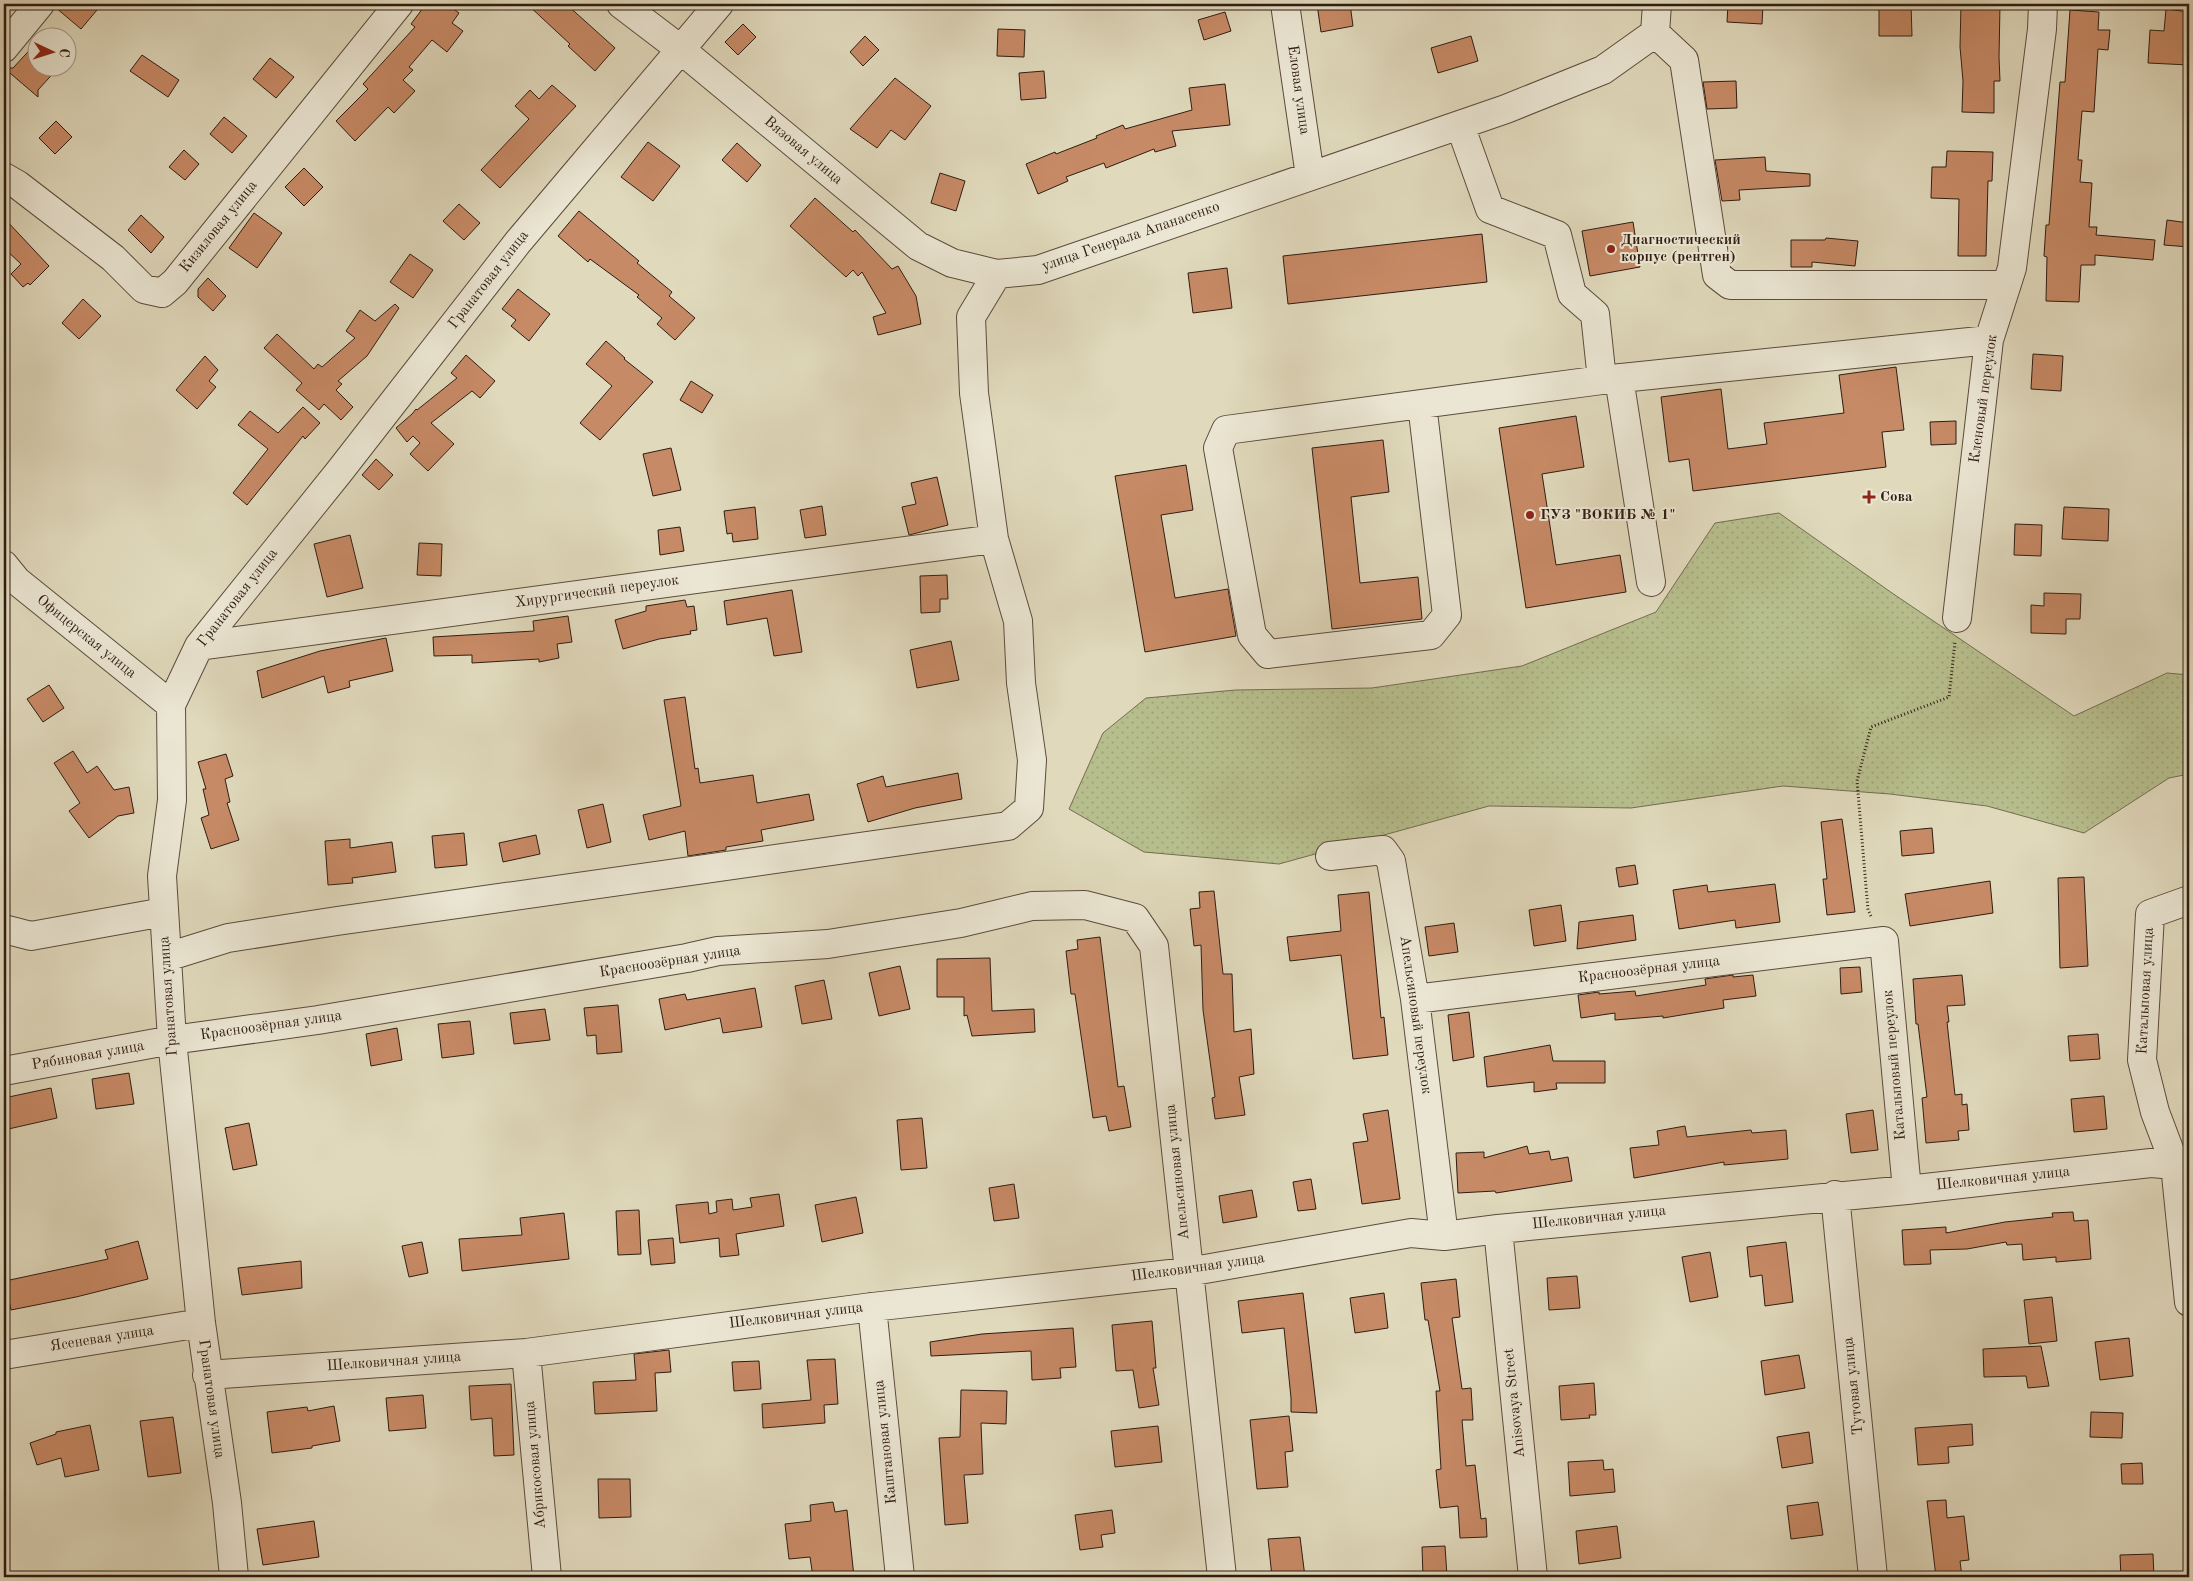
<svg xmlns="http://www.w3.org/2000/svg" width="2193" height="1581" font-family="'Old Standard TT',serif">
<style>
.grass{fill:url(#grass-dots);stroke:#736d50}
.building{fill:#c78a66;stroke:#2f1c12}
.lines{fill:none;stroke-linecap:round;stroke-linejoin:round}
.minor-casing{stroke:#5b4b3c;stroke-width:30}
.path{stroke:#2f1c12;stroke-width:3;stroke-dasharray:1 2.5;stroke-linecap:butt}
.minor{stroke:#ebe6d3;stroke-width:28}
.poi-dot{fill:#8f2418;stroke:#ebe6d3;stroke-width:2}
.labels{text-anchor:middle;dominant-baseline:central;stroke-width:4;stroke-linejoin:round;paint-order:stroke}
.street-label{font-size:15px;fill:#2f1c12;stroke:#ebe6d3}
.poi-label{font-size:15px;font-weight:bold;fill:#2f1c12;stroke:#ebe6d3;text-anchor:start}
</style>
<defs>
<pattern id="grass-dots" width="8" height="8" patternUnits="userSpaceOnUse" patternTransform="scale(1.25)"><rect width="8" height="8" fill="#b7be8d"/><path d="M2 2h.1M6 6h.1" fill="none" stroke="#9ea379" stroke-width="1.8" stroke-linecap="round"/></pattern>
</defs>
<rect width="100%" height="100%" fill="#e0d9bc"/>
<filter id="stains"><feTurbulence type="fractalNoise" baseFrequency=".004" numOctaves="4"/><feColorMatrix values="0 0 0 0 .2 0 0 0 0 .09 0 0 0 0 .02 0 0 0 .5 -.17"/></filter>
<radialGradient id="worn" r=".72"><stop offset=".6" stop-color="#630" stop-opacity="0"/><stop offset="1" stop-color="#630" stop-opacity=".3"/></radialGradient>
<!-- grass -->
<path class="grass" d="M1779,513L1892,593L2074,716L2167,673L2189,675V774L2169,778L2084,833L1987,806L1890,794L1783,786L1631,808L1489,806L1279,864L1144,852L1069,809L1103,733L1146,698L1236,690L1372,688L1522,666L1656,612L1715,523Z"/>
<!-- building -->
<path class="building" d="M55,4H102L81,29L55,7Z
M426,4H447L459,13L452,23L463,31L447,52L432,40L409,67L413,70L403,80L415,91L394,113L388,107L355,141L336,121L368,89L363,84L415,27L411,24Z
M527,4H566L615,48L595,71L568,46L570,44Z
M1317,4H1350L1353,26L1321,32Z
M1728,4L1763,5L1762,24L1727,22Z
M1879,4H1911L1912,36H1879Z
M1961,4L2000,5L1999,57L2000,81H1994V113L1962,112L1963,81L1960,47Z
M2166,9L2189,12V65L2148,63L2150,30L2164,31Z
M2070,10L2099,12L2098,30H2110L2108,50L2098,49L2094,112L2082,111L2078,160H2082L2080,182L2092,183L2089,227H2097L2096,235L2155,240L2153,260L2095,255V265H2081L2079,302L2046,301L2047,257L2044,256L2046,225H2049L2060,82H2065Z
M1225,12L1231,31L1204,40L1198,20Z
M743,24L756,37L738,55L725,42Z
M998,29L1025,30L1024,57L997,56Z
M865,36L879,50L863,66L850,52Z
M1471,36L1478,61L1438,73L1431,48Z
M38,41V68H58L38,90V97L4,68H13Z
M142,55L179,80L168,97L130,71Z
M270,58L294,77L276,98L253,79Z
M1044,71L1046,98L1021,100L1019,73Z
M895,78L931,106L905,140L891,130L877,148L850,129Z
M1736,81L1737,108L1707,109L1703,82Z
M1225,84L1230,125L1172,131L1176,146L1155,152L1154,149L1106,168L1104,163L1066,177L1068,181L1038,194L1026,164L1055,152L1056,154L1097,138L1096,136L1123,125L1125,129L1192,110L1189,88Z
M552,85L576,106L500,188L481,170L529,119L515,106L530,90L539,99Z
M224,117L247,136L232,153L210,134Z
M56,121L72,137L55,154L39,138Z
M648,142L680,166L653,201L621,177Z
M737,143L761,165L747,182L722,160Z
M184,150L199,164L185,180L169,167Z
M1947,151L1993,152L1992,181H1988L1986,256H1958L1959,199L1931,198L1932,167H1946Z
M1765,157L1766,171L1810,174V186L1739,190L1740,200L1722,201L1715,160Z
M304,168L323,187L304,206L285,187Z
M940,173L965,181L956,211L931,203Z
M815,198L853,232L855,230L892,269L898,266L916,296L921,324L878,335L873,317L886,313L862,272L858,276L853,270L846,277L790,226Z
M459,204L480,223L464,240L443,221Z
M579,211L639,261L637,263L672,292L669,296L695,318L675,340L657,324L662,318L637,297L639,295L590,259L588,262L558,236Z
M254,213L282,233L257,268L229,248Z
M141,215L164,237L151,253L128,230Z
M4,218L49,266L30,285L28,283L23,287L11,274L21,264L4,248Z
M2167,220L2189,223V247L2164,245Z
M1633,222L1640,267L1590,276L1582,231Z
M1482,234L1487,282L1288,304L1283,256Z
M1826,238L1858,241L1855,266L1812,262V267H1791V240H1825Z
M410,254L433,270L413,298L390,282Z
M1227,268L1232,308L1193,313L1188,273Z
M208,278L226,296L213,311L198,297V289Z
M518,289L550,314L529,341L511,326L516,320L502,309Z
M83,299L101,316L79,339L62,323Z
M395,304L399,308L367,356L338,381L342,384L336,390L353,407L341,420L324,404L319,410L296,390L302,383L264,348L277,334L314,369L318,364L322,367L355,338L346,331L360,310L375,321Z
M606,341L625,358L624,359L653,382L600,440L580,423L612,386L586,364Z
M2033,354L2063,356L2061,391L2031,389Z
M466,355L495,381L480,398L472,391L431,423L454,444L428,471L410,454L420,443L413,436L407,442L396,428L412,414L416,409L417,410L457,378L451,373Z
M205,356L218,370L209,381L216,387L197,409L176,390Z
M1896,367L1904,430L1882,432L1886,467L1693,491L1689,459L1669,462L1661,397L1721,389L1728,449L1767,444L1764,423L1844,413L1839,375Z
M691,381L713,395L702,413L680,400Z
M303,407L320,423L305,439L303,436L247,505L233,493L268,449L238,425L250,411L278,433Z
M1576,416L1584,467L1542,474L1556,565L1620,555L1626,592L1526,608L1499,428Z
M1956,421V444L1931,445L1930,422Z
M1383,440L1389,492L1351,497L1360,583L1418,577L1422,619L1332,629L1312,448Z
M671,448L681,490L653,496L643,454Z
M376,459L393,475L379,490L362,475Z
M1186,465L1193,510L1161,515L1175,598L1228,589L1236,636L1145,652L1115,476Z
M937,477L948,525L909,535L902,507L916,504L911,483Z
M822,506L826,535L805,538L800,510Z
M755,507L758,539L733,542L732,533L727,534L724,511Z
M2064,507L2109,509L2108,541L2062,539Z
M2015,524L2042,525L2041,556L2014,555Z
M680,527L684,551L660,555L658,530Z
M350,535L363,588L327,597L314,544Z
M419,543L442,544L441,576L417,575Z
M947,575L948,599H940V612L921,613L920,576Z
M792,590L802,652L774,656L767,618L727,625L724,601Z
M2044,593L2081,594L2080,619H2066V634L2031,633V605L2044,606Z
M685,600L687,607L694,606L697,630L690,631L691,634L659,639L623,649L615,620L646,611V606Z
M568,616L572,642L557,644L559,658L539,662V659L472,663V655L434,656L433,637L534,631L533,621Z
M386,638L393,671L349,681L350,687L328,693L324,676L262,698L257,671L320,651Z
M951,641L959,680L917,688L910,650Z
M49,685L64,708L43,722L27,699Z
M685,697L695,769L698,768L700,783L753,775L757,803L809,794L814,820L761,830L763,841L726,847V850L688,856L685,831L649,840L643,815L681,806L664,700Z
M73,751L87,773L97,766L114,790L129,787L134,813L118,816L89,838L69,811L80,803L54,763Z
M226,754L233,776L225,779L230,802L227,803L239,840L211,849L201,818L209,815L203,789H206L198,762Z
M958,773L962,799L915,808L868,822L857,784L883,776L886,787Z
M603,804L611,842L587,848L578,810Z
M1842,819L1855,912L1827,915L1823,879H1827L1821,822Z
M1932,828L1934,853L1902,856L1900,831Z
M464,833L467,865L435,868L432,836Z
M536,835L540,854L503,862L499,843Z
M350,839V848L392,842L396,872L352,878L353,883L328,885L325,841Z
M1635,865L1638,884L1619,887L1616,868Z
M2084,877L2088,966L2060,968L2058,878Z
M1990,881L1993,913L1910,926L1905,894Z
M1775,884L1780,922L1736,928L1735,920L1679,929L1673,890L1707,885L1708,892Z
M1214,891L1223,974H1232L1234,1032L1251,1029L1254,1074L1239,1077L1245,1115L1215,1119L1212,1098L1215,1097L1203,1010L1201,945L1194,946L1190,909L1200,908L1199,892Z
M1369,892L1381,1018L1384,1017L1388,1055L1353,1059L1341,955L1290,961L1287,937L1341,931L1338,895Z
M1561,905L1566,941L1534,946L1529,910Z
M1633,915L1636,940L1577,949L1579,922Z
M1454,923L1458,952L1429,956L1425,927Z
M1100,937L1118,1087L1124,1086L1131,1127L1109,1131L1106,1116L1093,1118L1075,994H1071L1066,951L1078,949L1077,940Z
M990,958L992,1011L1034,1009L1035,1032L972,1036L967,1015L964,1016V997H937V959Z
M900,966L910,1009L879,1016L869,973Z
M1860,967L1862,992L1841,994L1840,968Z
M1733,975V977L1753,975L1756,996L1723,1000L1724,1008L1663,1018V1016L1615,1020V1013L1581,1018L1578,995L1599,992V994L1635,991L1636,996L1706,985L1705,979Z
M1962,975L1965,1005L1947,1006L1949,1022H1947L1955,1095L1962,1094V1105L1967,1104L1969,1130L1958,1131L1959,1140L1926,1143L1922,1098L1927,1097L1918,1024H1916L1913,979Z
M824,980L832,1019L802,1024L795,986Z
M755,988L762,1027L723,1033L720,1018L665,1030L659,999L685,994L687,1000Z
M618,1005L622,1052L597,1054L596,1035L587,1036L584,1008Z
M545,1009L550,1040L514,1044L510,1013Z
M1469,1012L1474,1057L1453,1061L1448,1015Z
M470,1021L474,1054L442,1058L438,1024Z
M397,1028L402,1060L371,1066L366,1034Z
M2098,1034L2100,1059L2070,1061L2068,1036Z
M1550,1045L1553,1061H1605V1083H1556L1557,1089L1534,1092V1082L1487,1087L1484,1057Z
M129,1073L134,1104L96,1109L92,1079Z
M51,1088L57,1118L4,1130V1098Z
M2104,1096L2107,1129L2074,1132L2071,1099Z
M1388,1110L1400,1199L1362,1204L1353,1143L1368,1141L1363,1114Z
M1873,1110L1878,1150L1851,1153L1846,1114Z
M922,1118L927,1168L901,1170L897,1120Z
M249,1123L257,1165L233,1170L225,1128Z
M1685,1126L1687,1137L1751,1130L1752,1133L1786,1130L1788,1159L1724,1165V1162L1634,1178L1630,1148L1659,1145L1657,1131Z
M1527,1146L1529,1154L1549,1151L1551,1160L1568,1157L1572,1181L1496,1193L1495,1191L1458,1193L1456,1153L1484,1152V1158Z
M1311,1179L1316,1209L1298,1211L1293,1182Z
M1014,1184L1019,1218L994,1221L989,1188Z
M1252,1190L1257,1217L1223,1223L1219,1196Z
M779,1194L784,1226L736,1234L739,1255L720,1257L719,1238L680,1243L676,1205L708,1202L709,1214L717,1212L716,1201L732,1199L733,1210L752,1207L750,1198Z
M856,1197L863,1233L822,1242L815,1205Z
M639,1210L641,1254L618,1255L616,1211Z
M2073,1212L2074,1221L2088,1220L2091,1259L2056,1262V1257L2023,1260L2022,1244L2007,1245L2006,1242L1967,1249L1930,1250L1931,1264L1904,1265L1902,1230L1946,1227V1233L2005,1222L2053,1217L2052,1213Z
M564,1213L569,1259L462,1271L459,1239L522,1235L520,1218Z
M673,1238L675,1263L651,1265L648,1240Z
M138,1241L148,1279L76,1297L11,1310L5,1281L108,1259L105,1250Z
M422,1242L428,1273L409,1277L402,1246Z
M1786,1242L1793,1302L1765,1306L1762,1275L1750,1277L1747,1247Z
M1710,1252L1718,1297L1690,1302L1682,1257Z
M301,1261L302,1288L242,1295L238,1268Z
M1577,1276L1580,1308L1549,1310L1547,1278Z
M1456,1279L1460,1317L1452,1318L1462,1389L1471,1388L1473,1420H1462L1466,1466L1475,1465L1481,1519L1486,1518L1487,1537L1460,1538L1458,1506L1440,1508L1436,1470L1441,1469L1436,1391H1440L1428,1320H1425L1421,1283Z
M1303,1293L1317,1413L1291,1412V1398L1284,1328L1242,1333L1238,1301Z
M1384,1293L1388,1328L1355,1333L1350,1298Z
M2052,1297L2057,1341L2029,1344L2024,1300Z
M1152,1321L1156,1368H1153L1159,1405L1139,1408L1133,1370L1116,1371L1112,1325Z
M1073,1328L1076,1367L1060,1368L1061,1378L1032,1380L1031,1351L931,1356L930,1342L982,1334Z
M2129,1338L2133,1376L2100,1380L2095,1342Z
M2041,1346L2049,1386L2028,1388L2026,1376L1984,1377L1983,1349Z
M669,1350L671,1372L655,1373L657,1411L595,1414L593,1382L636,1380L634,1354Z
M1799,1355L1805,1388L1765,1395L1761,1361Z
M835,1359L838,1404L824,1405L825,1423L763,1428L762,1404L811,1400L807,1360Z
M759,1361L761,1389L734,1391L732,1362Z
M1594,1383L1596,1415H1589L1590,1418L1561,1420L1559,1386Z
M511,1384L514,1455L494,1456L492,1418L471,1420L469,1386Z
M961,1390L1007,1391L1006,1424L981,1423L983,1474L964,1475L968,1523L945,1525L939,1438L960,1437Z
M423,1395L426,1428L389,1431L386,1398Z
M334,1406L340,1441L312,1446V1448L272,1453L267,1412L307,1407L308,1411Z
M2091,1412L2123,1413L2122,1438L2090,1437Z
M1289,1416L1293,1451L1285,1452L1288,1487L1257,1489L1250,1420Z
M173,1417L181,1473L148,1477L140,1421Z
M1972,1424L1973,1445L1948,1447L1949,1463L1918,1465L1915,1428Z
M90,1425L99,1470L65,1477L61,1458L37,1465L30,1443L56,1434V1432Z
M1158,1426L1162,1462L1115,1467L1111,1431Z
M1809,1432L1813,1463L1782,1468L1777,1437Z
M1603,1460L1604,1470L1613,1469L1615,1492L1570,1496L1568,1462Z
M2142,1463L2143,1484H2122L2121,1464Z
M598,1479H630L631,1517L599,1518Z
M1946,1500L1947,1518L1964,1516L1969,1560L1960,1561L1962,1577H1936L1927,1501Z
M833,1502L835,1512L847,1510L854,1577H813L810,1557L789,1559L785,1524L811,1521L810,1505Z
M1818,1502L1823,1535L1791,1539L1787,1506Z
M1112,1510L1115,1533L1101,1535L1103,1547L1080,1550L1075,1515Z
M314,1521L319,1557L263,1565L257,1529Z
M1617,1526L1621,1558L1579,1564L1576,1531Z
M1300,1537L1305,1577H1272L1268,1539Z
M1445,1546L1447,1576L1423,1577L1422,1547Z
M2153,1554L2154,1577H2121L2120,1555Z"/>
<g class="lines">
<defs>
<path id="minor" d="M621,4L680,49L918,246L952,263L997,274
M1285,4L1310,176
M1655,33L1684,60L1717,275L1730,285H2006
M4,48L40,4
M1460,125L1490,209L1557,235L1572,294L1595,314L1602,380
M4,177L18,185L113,258L144,289L162,293L175,282L399,4
M1619,378L1651,582
M1422,404L1447,615L1431,635L1268,654L1252,635L1218,448L1226,430L1602,380L1989,340
M4,565L17,581L171,705
M1957,618L1989,340L2012,268L2042,29L2043,4
M199,646L994,539
M1330,856L1383,850L1391,861L1415,999L1444,1236
M2189,900L2150,914L2142,1060L2155,1112L2175,1165L2189,1302
M4,929L31,936L164,912
M167,957L228,938L337,921L1008,826L1029,808L1032,760L1021,683L1018,621L994,539L974,393L971,317L997,274L1038,270L1506,109L1603,70L1655,33L1657,4
M1415,999L1884,941L1907,1190
M4,1071L172,1040L318,1020L687,958L718,951L828,944L961,923L1032,906L1085,905L1135,918L1154,946L1222,1577
M1835,1195L1873,1577
M1498,1229L1533,1577
M872,1307L900,1577
M526,1353L547,1577
M4,1355L201,1323
M207,1375L526,1353L872,1307L1188,1272L1411,1233L1444,1236L1498,1229L1907,1190L2151,1163L2175,1165L2189,1163
M234,1577L227,1503L201,1323L172,1040L162,876L172,800L171,705L199,646L339,472L518,242L719,4"/>
</defs>
<!-- minor casing -->
<use href="#minor" class="minor-casing"/>
<!-- path -->
<path class="path" d="M1871,916L1868,910L1857,781L1871,727L1949,697L1955,642"/>
<!-- minor -->
<use href="#minor" class="minor"/>
</g>
<!-- markers -->
<g class="poi-dot">
<circle cx="1611" cy="249" r="5"/>
<path d="M1866.5 489.5h5v5h5v5h-5v5h-5v-5h-5v-5h5z"/>
<circle cx="1530" cy="515" r="5"/>
</g>
<g class="labels">
<!-- street labels -->
<g class="street-label">
<text transform="translate(1298 90) rotate(82)">Еловая улица</text>
<text transform="translate(803 151) rotate(40)">Вязовая улица</text>
<text transform="translate(219 227) rotate(-51)">Кизиловая улица</text>
<text transform="translate(1131 237) rotate(-19)">улица Генерала Апанасенко</text>
<text transform="translate(489 280) rotate(-52)">Гранатовая улица</text>
<text transform="translate(1984 399) rotate(-82)">Кленовый переулок</text>
<text transform="translate(597 592) rotate(-8)">Хирургический переулок</text>
<text transform="translate(238 598) rotate(-52)">Гранатовая улица</text>
<text transform="translate(86 637) rotate(39)">Офицерская улица</text>
<text transform="translate(670 962) rotate(-9)">Красноозёрная улица</text>
<text transform="translate(1649 970) rotate(-7)">Красноозёрная улица</text>
<text transform="translate(2146 991) rotate(-87)">Катальповая улица</text>
<text transform="translate(169 996) rotate(-94)">Гранатовая улица</text>
<text transform="translate(1415 1015) rotate(82)">Апельсиновый переулок</text>
<text transform="translate(271 1026) rotate(-8)">Красноозёрная улица</text>
<text transform="translate(88 1056) rotate(-10)">Рябиновая улица</text>
<text transform="translate(1895 1065) rotate(-95)">Катальповый переулок</text>
<text transform="translate(1178 1172) rotate(-96)">Апельсиновая улица</text>
<text transform="translate(2003 1179) rotate(-6)">Шелковичная улица</text>
<text transform="translate(1599 1218) rotate(-6)">Шелковичная улица</text>
<text transform="translate(1198 1268) rotate(-8)">Шелковичная улица</text>
<text transform="translate(796 1316) rotate(-7)">Шелковичная улица</text>
<text transform="translate(102 1339) rotate(-9)">Ясеневая улица</text>
<text transform="translate(394 1362) rotate(-4)">Шелковичная улица</text>
<text transform="translate(1854 1386) rotate(-96)">Тутовая улица</text>
<text transform="translate(211 1399) rotate(82)">Гранатовая улица</text>
<text transform="translate(1515 1403) rotate(-96)">Anisovaya Street</text>
<text transform="translate(886 1442) rotate(-96)">Каштановая улица</text>
<text transform="translate(536 1465) rotate(-95)">Абрикосовая улица</text>
</g>
<!-- poi labels -->
<g class="poi-label">
<text x="1621" y="240">Диагностический<tspan x="1621" dy="17">корпус (рентген)</tspan></text>
<text x="1880" y="497">Сова</text>
<text x="1540" y="515">ГУЗ "ВОКИБ № 1"</text>
</g>
</g>
<!-- margin -->
<rect width="2193" height="1581" fill="none" stroke="#e0d9bc" stroke-width="20"/>
<rect x="5" y="5" width="2183" height="1571" fill="none" stroke="#2f1c12" stroke-width="2.5"/>
<rect x="10" y="10" width="2173" height="1561" fill="none" stroke="#2f1c12"/>
<!-- north arrow -->
<g transform="translate(52 52) rotate(94)"><circle r="24" fill="#ebe6d3" stroke="#a09586"/>
<path d="M0-4L9 19L0 12L-9 19Z" fill="#8f2418"/>
<text y="-8" font-size="14" font-weight="bold" text-anchor="middle" fill="#2f1c12">С</text>
</g>
<rect width="100%" height="100%" filter="url(#stains)"/>
<rect width="100%" height="100%" fill="url(#worn)"/>
</svg>
